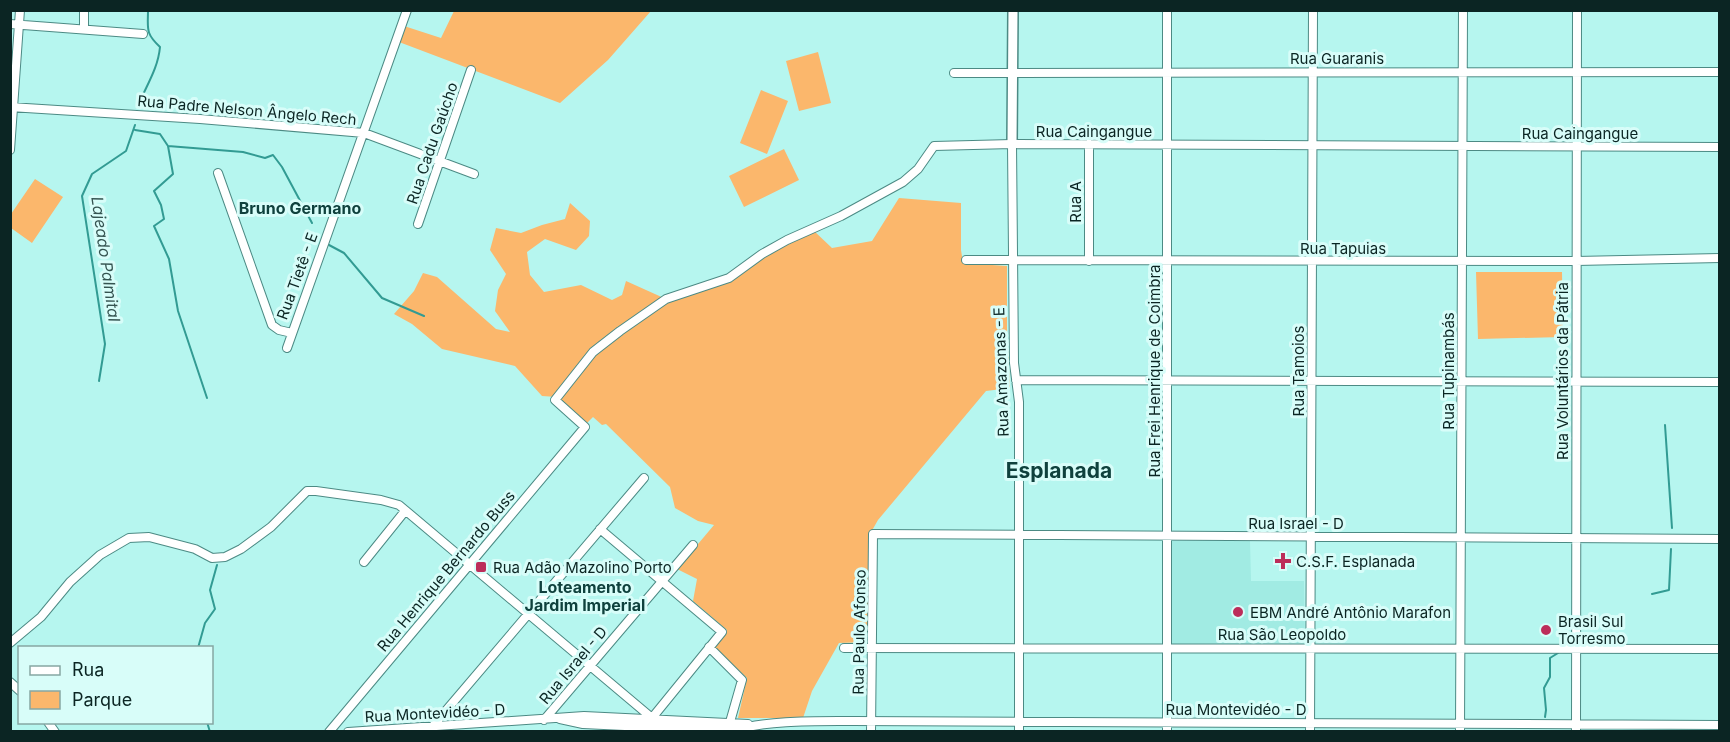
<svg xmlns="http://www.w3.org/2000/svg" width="1730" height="742" font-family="Inter,sans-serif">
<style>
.built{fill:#a1ebe3}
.green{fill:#fbb76c}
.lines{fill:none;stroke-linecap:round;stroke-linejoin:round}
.stream{stroke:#329b93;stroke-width:2}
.minor-casing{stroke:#4c8a84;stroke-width:10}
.tertiary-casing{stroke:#4c8a84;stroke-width:12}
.minor{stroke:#fff;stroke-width:8}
.tertiary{stroke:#fff;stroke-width:9}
.poi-dot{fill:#bc2d5a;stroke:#d8fdf9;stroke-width:2}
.labels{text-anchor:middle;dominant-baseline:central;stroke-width:6;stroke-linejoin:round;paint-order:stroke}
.street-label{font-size:15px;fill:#0b2523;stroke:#d8fdf9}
.poi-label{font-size:15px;fill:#0b2523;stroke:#d8fdf9;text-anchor:start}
.neighbourhood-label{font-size:16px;font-weight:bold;fill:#0f413d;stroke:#d8fdf9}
.water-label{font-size:16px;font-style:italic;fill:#355451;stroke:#d8fdf9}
.district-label{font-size:21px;font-weight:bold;fill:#0f413d;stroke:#d8fdf9}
</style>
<rect width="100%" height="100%" fill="#b6f6ef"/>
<!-- built -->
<path class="built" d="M1172,541H1250L1251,581H1304L1305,643L1172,644Z"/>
<!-- green -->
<path class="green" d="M454,11H651L608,60L560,103L399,42L404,26L441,38Z
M818,52L831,103L799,111L786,61Z
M761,90L788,101L767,154L740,143Z
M784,149L799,180L744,207L729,176Z
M35,179L63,197L32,243L11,228V214Z
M899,198L961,203V250L963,263L1007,266V329L1010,388L986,391L878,520L870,534L868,642L839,643L812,691L803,718H738L747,678L714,647L727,630L693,601L697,579L677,569L714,525L698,521L675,508L670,487L606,424L602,425L593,417L586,424L557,397L542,396L515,366L442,349L412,324L394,314L414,291L423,273L437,277L496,329L510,332L495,311L498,290L506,274L490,250L496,228L521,233L542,225L565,219L570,203L590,221L589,236L576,250L545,239L527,252L530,275L544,292L581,285L612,300L622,295L626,281L666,299L729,278L762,254L813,230L832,248L872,241Z
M1476,272H1562L1563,337L1478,339Z"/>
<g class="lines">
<!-- stream -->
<path class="stream" d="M138,106C146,86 158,69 160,47C145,33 148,29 148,10
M135,130L160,134L168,146L243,152L265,158L273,155L282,167L312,223
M168,146L173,174L154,191L161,205L164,219L154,226L169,259L178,311L207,398
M329,245L344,253L382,298L424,316
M99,381L105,344L82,196L92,174L126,151L135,125
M1665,425L1672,528
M1652,594L1669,590L1671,549
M198,648L205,623L215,609L210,590L217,565
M1545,717L1546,710L1544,688L1550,677V658L1558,653
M207,722L210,732"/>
<defs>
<path id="minor" d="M1167,10V732
M10,24L143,34
M84,29V10
M954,73L1720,72
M10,107L200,119L364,133L474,174
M1012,144L1014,363L1019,402V732
M1089,144V261
M10,150L20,10
M218,173L272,325L279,330L292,333
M418,224L471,70
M966,260L1576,261L1720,258
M287,348L407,10
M1016,380L1720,382
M600,529L722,632L652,718
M364,562L405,511
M10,643L41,617L70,582L100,555L129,538L149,537L195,549L212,558L225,557L241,549L271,527L307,491H316L381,500L399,505L652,718
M709,647L742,680L730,722
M844,648L1720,649
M10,682L20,691
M560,719L583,724L730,731C770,720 811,721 852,721L1720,725
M544,720L693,545
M48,722L55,732
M432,727L644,478
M329,732L585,427L555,400L593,352L620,331L666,299L729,278L762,254L787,240L841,216L903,182L918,169L934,146L1012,144L1720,147
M348,732L584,716L748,724
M871,732L873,534L1720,539
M1310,732L1313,10
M1460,732L1463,10
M1576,732L1577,10"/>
<path id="tertiary" d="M1012,144L1013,10"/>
</defs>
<!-- minor casing -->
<use href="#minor" class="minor-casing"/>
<!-- tertiary casing -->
<use href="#tertiary" class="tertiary-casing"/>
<!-- minor -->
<use href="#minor" class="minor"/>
<!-- tertiary -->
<use href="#tertiary" class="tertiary"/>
</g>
<!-- markers -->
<g class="poi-dot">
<path d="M1280 552h6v6h6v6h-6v6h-6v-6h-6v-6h6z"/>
<rect x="475" y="561" width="12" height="12" rx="3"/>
<circle cx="1238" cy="612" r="6"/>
<circle cx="1546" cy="630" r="6"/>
</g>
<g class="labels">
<!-- street labels -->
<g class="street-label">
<text x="1337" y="58">Rua Guaranis</text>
<text transform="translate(247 110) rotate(5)">Rua Padre Nelson Ângelo Rech</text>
<text x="1094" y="131">Rua Caingangue</text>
<text x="1580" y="133">Rua Caingangue</text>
<text transform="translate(432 143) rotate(-71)">Rua Cadu Gaúcho</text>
<text transform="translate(1075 202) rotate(-90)">Rua A</text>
<text x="1343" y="248">Rua Tapuias</text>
<text transform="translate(297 276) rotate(-70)">Rua Tietê - E</text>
<text transform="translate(1154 371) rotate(-90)">Rua Frei Henrique de Coimbra</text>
<text transform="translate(1298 371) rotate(-90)">Rua Tamoios</text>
<text transform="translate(1448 371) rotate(-90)">Rua Tupinambás</text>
<text transform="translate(1562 371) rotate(-90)">Rua Voluntários da Pátria</text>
<text transform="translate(1001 372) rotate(-92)">Rua Amazonas - E</text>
<text x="1296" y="523">Rua Israel - D</text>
<text transform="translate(446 571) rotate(-50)">Rua Henrique Bernardo Buss</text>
<text transform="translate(859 632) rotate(-89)">Rua Paulo Afonso</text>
<text x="1282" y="634">Rua São Leopoldo</text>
<text transform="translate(573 665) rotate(-50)">Rua Israel - D</text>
<text x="1236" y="709">Rua Montevidéo - D</text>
<text transform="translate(435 713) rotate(-3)">Rua Montevidéo - D</text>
</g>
<!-- poi labels -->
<g class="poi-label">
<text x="1296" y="561">C.S.F. Esplanada</text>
<text x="493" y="567">Rua Adão Mazolino Porto</text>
<text x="1250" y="612">EBM André Antônio Marafon</text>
<text x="1558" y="621">Brasil Sul<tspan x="1558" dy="17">Torresmo</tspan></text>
</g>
<!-- neighbourhood labels -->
<g class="neighbourhood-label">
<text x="300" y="208">Bruno Germano</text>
<text x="585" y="587">Loteamento<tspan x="585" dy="18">Jardim Imperial</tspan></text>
</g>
<!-- water labels -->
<g class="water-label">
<text transform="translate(106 259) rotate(82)">Lajeado Palmital</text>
</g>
<!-- district labels -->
<g class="district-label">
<text x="1059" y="470">Esplanada</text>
</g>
</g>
<!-- border -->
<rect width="1730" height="742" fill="none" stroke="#0b2523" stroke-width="24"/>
<!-- legend -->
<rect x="18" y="646" width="195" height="78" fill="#d8fdf9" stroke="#86a7a3" stroke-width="1.5"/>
<rect x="30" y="666" width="30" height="9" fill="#ffffff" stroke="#86a7a3" stroke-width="1.5"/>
<text x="72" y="676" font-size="18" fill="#0b2523">Rua</text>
<rect x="30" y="691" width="30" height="18" fill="#fbb76c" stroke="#86a7a3" stroke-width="1.5"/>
<text x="72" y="706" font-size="18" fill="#0b2523">Parque</text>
</svg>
